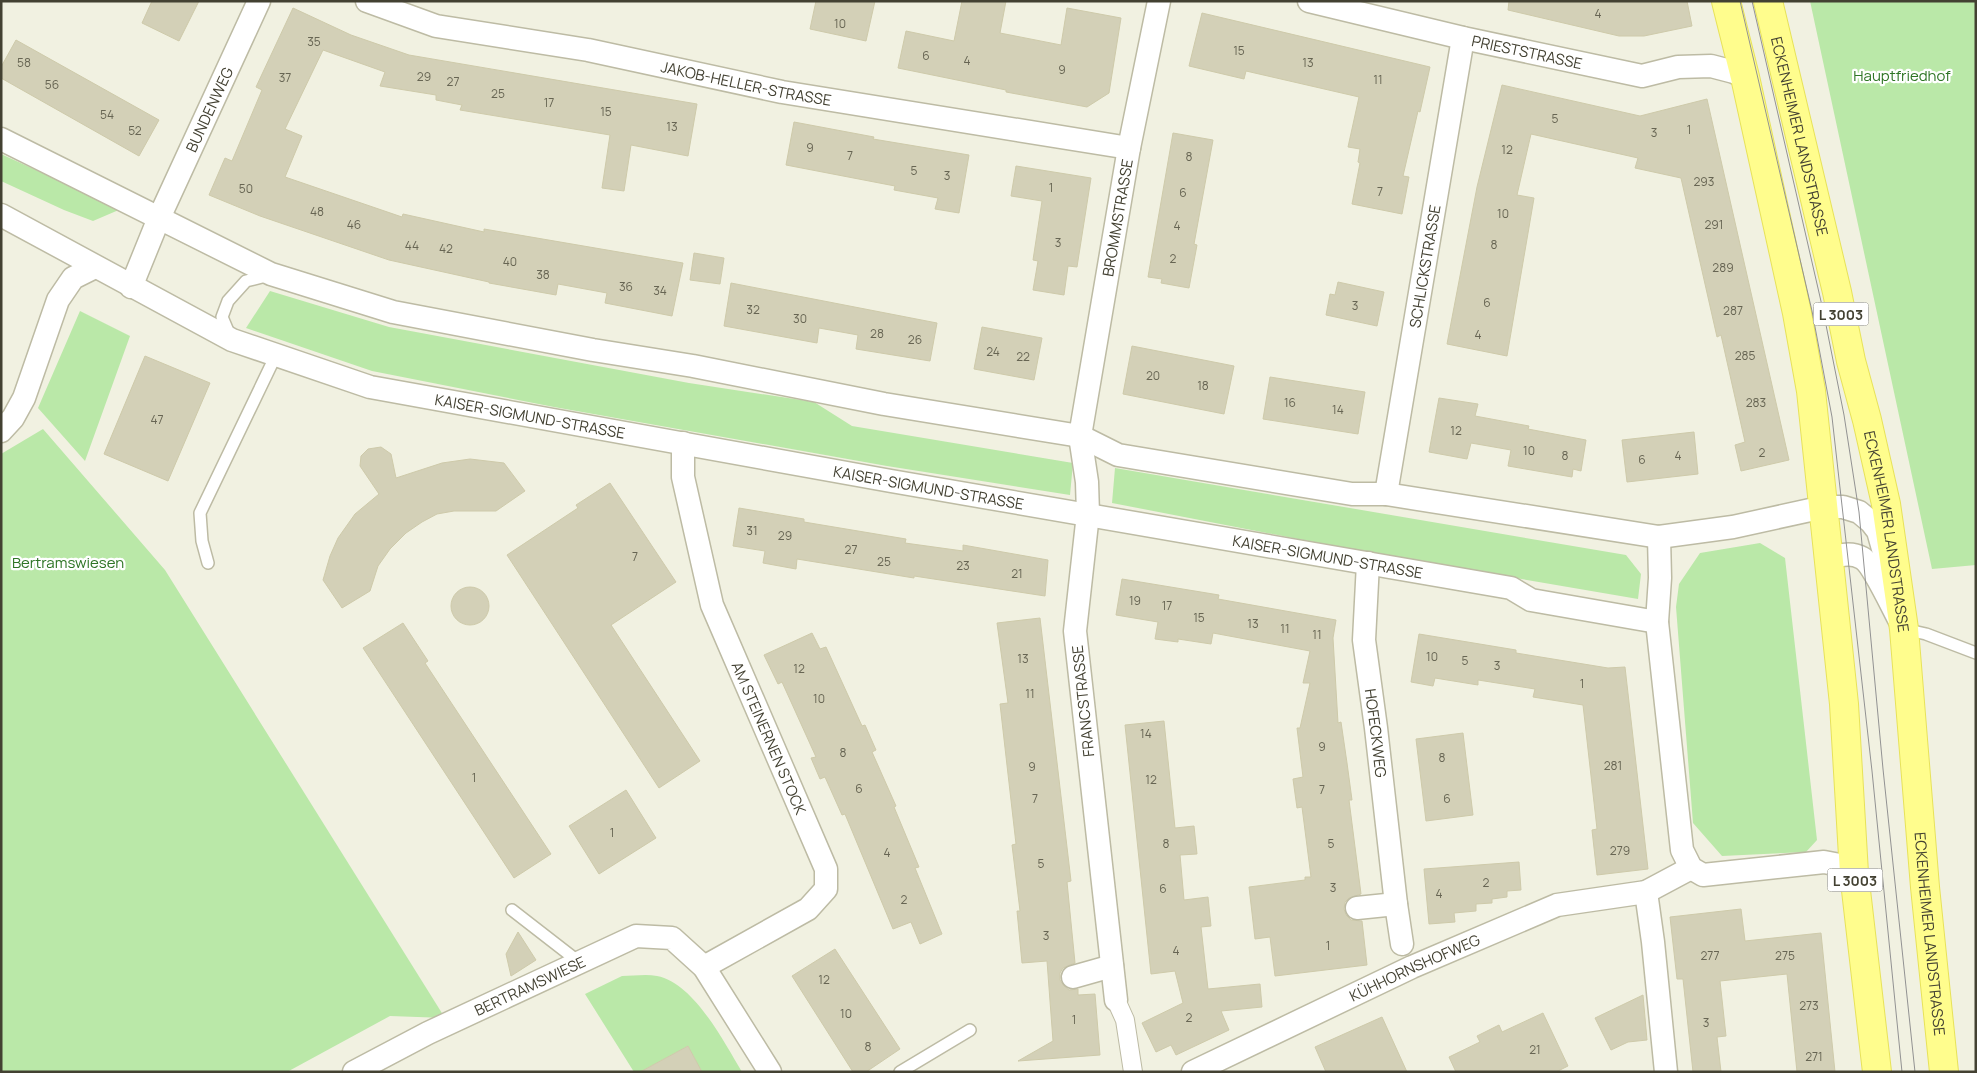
<svg xmlns="http://www.w3.org/2000/svg" width="1977" height="1073" font-family="Manrope,sans-serif">
<style>
.green{fill:#bae8a8}
.building{fill:#d3d0b7;stroke:#cecaaa}
.lines{fill:none;stroke-linecap:round;stroke-linejoin:round}
.service-casing{stroke:#bdbba4;stroke-width:14}
.pedestrian-casing{stroke:#bdbba4;stroke-width:20}
.minor-casing{stroke:#bdbba4;stroke-width:25}
.primary-casing{stroke:#e7e25a;stroke-width:30}
.service{stroke:#fff;stroke-width:11}
.pedestrian{stroke:#fff;stroke-width:18}
.minor{stroke:#fff;stroke-width:22}
.primary{stroke:#fffd8d;stroke-width:28}
.tram{stroke:#929292;stroke-width:1}
.labels{text-anchor:middle;dominant-baseline:central;stroke-width:4.5;stroke-linejoin:round;paint-order:stroke}
.number-label{font-size:12px;fill:#676553}
.shield{fill:#fff;stroke:#7b7a70;stroke-width:1}
.shield-label{font-size:14px;font-weight:bold;fill:#434132}
.street-label{font-size:15px;fill:#434132;stroke:#fff}
.park-label{font-size:15px;fill:#2e7525;stroke:#fff}
</style>
<rect width="100%" height="100%" fill="#f1f1e1"/>
<!-- green -->
<path class="green" d="M1810,1H1976V565L1932,569Z
M1,154L121,209L93,221L64,210L1,181Z
M270,291L389,327L689,383L814,402L852,426L1073,463L1070,495L887,466L554,407L372,371L246,328Z
M80,311L130,336L85,461L38,408Z
M43,429L165,570L445,1018L390,1016L287,1072H1V454Z
M1115,468L1626,555L1641,574L1638,599L1370,553L1112,503Z
M1760,543L1785,558L1817,840L1806,852L1722,856L1693,823L1676,607L1679,584L1700,553Z
M622,976C633,976 646,974 657,976C694,983 724,1042 742,1072H702L688,1046L640,1072H634L585,994Z"/>
<!-- building -->
<path class="building" d="M152,1H199L179,41L142,23Z
M816,1H875L866,41L810,29Z
M962,1H1006L1000,33L1061,45L1067,8L1121,18L1109,93L1087,107L1006,92V90L898,68L906,31L954,41Z
M1509,1H1687L1692,26L1644,36H1619L1508,10Z
M293,8L351,35L409,55L697,104L688,156L631,145L624,191L602,188L610,135L460,110L462,105L436,100V95L380,86L385,72L323,50L285,129L302,136L285,177L402,217L403,214L484,232V229L683,263L672,316L605,303L607,293L558,284L556,295L489,283V282L389,260L260,216L209,195L225,158L232,161L262,90L256,87Z
M1202,13L1430,67L1420,112L1418,111L1403,176L1409,177L1402,214L1352,204L1360,163L1358,162L1360,149L1348,147L1359,97L1246,71L1244,79L1189,66Z
M16,40L159,120L139,156L1,78V67Z
M1502,85L1640,116L1707,99L1789,460L1741,471L1735,445L1745,442L1721,335L1717,337L1681,178L1635,168L1638,158L1531,134L1517,195L1534,198L1507,356L1447,344L1477,187Z
M794,122L874,137L873,139L969,155L959,213L935,209L938,198L894,190L895,186L786,165Z
M1173,133L1213,140L1194,244L1197,245L1189,288L1161,283L1162,279L1148,277Z
M1016,166L1091,178L1077,267L1068,266L1064,295L1033,290L1038,261L1033,260L1042,201L1011,196Z
M694,253L724,258L720,284L690,280Z
M1338,282L1384,292L1377,326L1326,315L1330,294L1335,295Z
M731,283L937,323L930,361L856,349L858,335L819,328L817,343L724,326Z
M982,327L1042,338L1034,380L974,369Z
M1132,346L1234,366L1224,414L1123,394Z
M145,356L210,383L168,481L104,454Z
M1270,377L1365,392L1358,434L1263,419Z
M1439,398L1478,404L1475,416L1529,426L1528,429L1586,440L1581,471L1573,469L1572,477L1508,466L1511,450L1471,443L1467,459L1429,452Z
M1694,432L1698,474L1627,482L1622,440Z
M381,447L391,454L396,478L442,463L470,459L504,463L525,491L496,511H454L437,514L422,522L406,533L390,549L378,566L370,591L342,608L323,580L330,556L338,538L355,514L379,494L360,466L361,456L368,449Z
M610,483L676,582L611,625L700,761L659,788L507,555L578,508L576,505Z
M739,508L804,519V522L906,539L905,543L963,551V545L1048,560L1045,596L914,576V578L797,559L796,569L763,563L765,551L733,546Z
M1122,579L1219,595L1218,599L1336,620L1333,638L1338,723L1341,722L1347,763L1352,800H1349L1361,894L1349,898L1345,902L1344,909L1346,915L1351,920L1362,921L1367,965L1275,976L1270,937L1255,939L1249,887L1305,880V877H1311L1302,807L1297,808L1293,779L1303,777L1297,728H1300L1310,683H1303L1310,651L1213,633L1211,644L1178,639V642L1155,639L1158,622L1116,615Z
M451 606a19 19 0 1 1 38 0a19 19 0 1 1-38 0Z
M1040,618L1071,881L1067,882L1075,963L1063,968L1060,973V980L1064,986L1069,990L1078,989V995L1095,994L1100,1055L1018,1061L1053,1041L1047,961L1022,963L1017,911H1020L1012,845L1016,844L1000,704L1008,703L997,623Z
M403,623L428,661L425,663L551,854L514,878L363,648Z
M812,633L820,649L826,647L862,726L865,725L876,750L872,752L896,806L894,807L919,867L915,868L942,934L920,944L911,922L893,929L845,814L842,815L825,777L820,779L811,758L816,757L782,682L778,684L764,655Z
M1419,634L1516,650V653L1608,668L1625,667L1648,869L1597,875L1592,830L1597,829L1583,705L1533,697L1535,689L1478,680V685L1435,678L1433,686L1411,682Z
M1164,721L1175,828L1194,826L1197,854L1180,855L1184,900L1208,897L1211,926L1201,927L1208,989L1260,984L1262,1007L1221,1011L1229,1030L1176,1055L1171,1045L1156,1052L1142,1023L1183,1003L1175,971L1151,974L1125,725Z
M1463,733L1473,815L1426,821L1416,739Z
M626,790L656,838L599,874L569,826Z
M1519,862L1521,890L1507,891V897L1492,899V903L1476,904V911L1454,913L1455,922L1429,924L1424,869Z
M1741,909L1745,941L1821,933L1835,1072H1797L1787,974L1720,981L1726,1036L1717,1037L1721,1072H1693L1683,979H1677L1670,917Z
M518,932L536,960L511,976L506,954Z
M835,949L900,1049L866,1072H853L792,976Z
M1643,995L1647,1040L1628,1042L1611,1050L1595,1018Z
M1543,1013L1568,1066L1556,1072H1456L1449,1057L1480,1042L1477,1036L1499,1025L1502,1032Z
M1382,1017L1407,1072H1326L1315,1047Z
M688,1046L702,1072H640Z"/>
<g class="lines">
<defs>
<path id="service" d="M230,336L222,317L228,301L246,281L270,275
M208,563L202,541L200,513L276,355
M1904,629L1926,634L1976,653
M512,910L579,962
M900,1072L970,1030"/>
<path id="pedestrian" d="M1116,1000L1125,1020L1133,1072"/>
<g id="minor">
<path id="s1" d="M367,1L436,26L588,50L782,92L1129,148"/>
<path id="s2" d="M1309,1L1463,38L1642,76L1678,67L1711,66L1734,72L1745,77"/>
<path d="M1,139L271,274L393,312L593,350L693,366L884,404L1080,436L1118,455L1352,494H1386L1659,537L1733,527L1824,507H1843L1859,512L1871,522L1878,531L1885,556"/>
<path id="s3" d="M1,215L232,340L370,387L891,481L1511,588L1531,600L1657,622"/>
<path id="s4" d="M131,287L159,218L259,1"/>
<path d="M1,431L13,418L24,398L58,300L73,278L95,267"/>
<path id="s5" d="M683,443V477L712,605L826,869V889L808,909L704,967"/>
<path id="s6" d="M1386,494L1463,38"/>
<path d="M1659,537L1660,578L1657,622L1682,850L1691,868L1703,875L1824,862L1845,866L1854,873"/>
<path d="M1828,560C1838,555 1851,552 1862,558C1873,564 1893,609 1900,621"/>
<path id="s7" d="M1368,563L1364,640L1376,728L1396,904L1402,944"/>
<path d="M1646,892L1653,942L1666,1072"/>
<path d="M1357,908L1396,904"/>
<path d="M1073,977L1112,966"/>
<path id="s8" d="M1116,1000L1075,631L1088,514L1087,482L1080,436L1129,148L1159,1"/>
<path id="s9" d="M354,1072L428,1033L636,936L672,938L704,967L770,1072"/>
<path id="s10" d="M1193,1072L1412,967L1557,905L1646,892L1691,868"/>
</g>
<g id="primary">
<path d="M1726,1L1745,77L1797,313L1811,391L1844,704L1854,873L1877,1072"/>
<path id="s11" d="M1768,1L1837,292L1851,361L1867,420L1886,504L1904,629L1925,887L1944,1072"/>
</g>
</defs>
<!-- service casing -->
<use href="#service" class="service-casing"/>
<!-- pedestrian casing -->
<use href="#pedestrian" class="pedestrian-casing"/>
<!-- minor casing -->
<use href="#minor" class="minor-casing"/>
<!-- primary casing -->
<use href="#primary" class="primary-casing"/>
<!-- service -->
<use href="#service" class="service"/>
<!-- pedestrian -->
<use href="#pedestrian" class="pedestrian"/>
<!-- minor -->
<use href="#minor" class="minor"/>
<!-- primary -->
<use href="#primary" class="primary"/>
<!-- tram -->
<path class="tram" d="M1740,1L1812,311L1832,417L1872,771L1902,1072
M1752,1L1823,310L1844,415L1859,512L1883,769L1915,1072"/>
</g>
<g class="labels">
<!-- number labels -->
<g class="number-label">
<text x="1598" y="13">4</text>
<text x="840" y="23">10</text>
<text x="314" y="41">35</text>
<text x="1239" y="50">15</text>
<text x="926" y="55">6</text>
<text x="967" y="60">4</text>
<text x="24" y="62">58</text>
<text x="1308" y="62">13</text>
<text x="1062" y="69">9</text>
<text x="424" y="76">29</text>
<text x="285" y="77">37</text>
<text x="1378" y="79">11</text>
<text x="453" y="81">27</text>
<text x="52" y="84">56</text>
<text x="498" y="93">25</text>
<text x="549" y="102">17</text>
<text x="606" y="111">15</text>
<text x="107" y="114">54</text>
<text x="1555" y="118">5</text>
<text x="672" y="126">13</text>
<text x="1689" y="129">1</text>
<text x="135" y="130">52</text>
<text x="1654" y="132">3</text>
<text x="810" y="147">9</text>
<text x="1507" y="149">12</text>
<text x="850" y="155">7</text>
<text x="1189" y="156">8</text>
<text x="914" y="170">5</text>
<text x="947" y="175">3</text>
<text x="1704" y="181">293</text>
<text x="1051" y="187">1</text>
<text x="246" y="188">50</text>
<text x="1380" y="191">7</text>
<text x="1183" y="192">6</text>
<text x="317" y="211">48</text>
<text x="1503" y="213">10</text>
<text x="354" y="224">46</text>
<text x="1714" y="224">291</text>
<text x="1177" y="225">4</text>
<text x="1058" y="242">3</text>
<text x="1494" y="244">8</text>
<text x="412" y="245">44</text>
<text x="446" y="248">42</text>
<text x="1173" y="258">2</text>
<text x="510" y="261">40</text>
<text x="1723" y="267">289</text>
<text x="543" y="274">38</text>
<text x="626" y="286">36</text>
<text x="660" y="290">34</text>
<text x="1487" y="302">6</text>
<text x="1355" y="305">3</text>
<text x="753" y="309">32</text>
<text x="1733" y="310">287</text>
<text x="800" y="318">30</text>
<text x="877" y="333">28</text>
<text x="1478" y="334">4</text>
<text x="915" y="339">26</text>
<text x="993" y="351">24</text>
<text x="1745" y="355">285</text>
<text x="1023" y="356">22</text>
<text x="1153" y="375">20</text>
<text x="1203" y="385">18</text>
<text x="1290" y="402">16</text>
<text x="1756" y="402">283</text>
<text x="1338" y="409">14</text>
<text x="157" y="419">47</text>
<text x="1456" y="430">12</text>
<text x="1529" y="450">10</text>
<text x="1762" y="452">2</text>
<text x="1565" y="455">8</text>
<text x="1678" y="455">4</text>
<text x="1642" y="459">6</text>
<text x="752" y="530">31</text>
<text x="785" y="535">29</text>
<text x="851" y="549">27</text>
<text x="635" y="556">7</text>
<text x="884" y="561">25</text>
<text x="963" y="565">23</text>
<text x="1017" y="573">21</text>
<text x="1135" y="600">19</text>
<text x="1167" y="605">17</text>
<text x="1199" y="617">15</text>
<text x="1253" y="623">13</text>
<text x="1285" y="628">11</text>
<text x="1317" y="634">11</text>
<text x="1432" y="656">10</text>
<text x="1023" y="658">13</text>
<text x="1465" y="660">5</text>
<text x="1497" y="665">3</text>
<text x="799" y="668">12</text>
<text x="1582" y="683">1</text>
<text x="1030" y="693">11</text>
<text x="819" y="698">10</text>
<text x="1146" y="733">14</text>
<text x="1322" y="746">9</text>
<text x="843" y="752">8</text>
<text x="1442" y="757">8</text>
<text x="1613" y="765">281</text>
<text x="1032" y="766">9</text>
<text x="474" y="777">1</text>
<text x="1151" y="779">12</text>
<text x="859" y="788">6</text>
<text x="1322" y="789">7</text>
<text x="1035" y="798">7</text>
<text x="1447" y="798">6</text>
<text x="612" y="832">1</text>
<text x="1166" y="843">8</text>
<text x="1331" y="843">5</text>
<text x="1620" y="850">279</text>
<text x="887" y="852">4</text>
<text x="1041" y="863">5</text>
<text x="1486" y="882">2</text>
<text x="1333" y="887">3</text>
<text x="1163" y="888">6</text>
<text x="1439" y="893">4</text>
<text x="904" y="899">2</text>
<text x="1046" y="935">3</text>
<text x="1328" y="945">1</text>
<text x="1176" y="950">4</text>
<text x="1710" y="955">277</text>
<text x="1785" y="955">275</text>
<text x="824" y="979">12</text>
<text x="1809" y="1005">273</text>
<text x="846" y="1013">10</text>
<text x="1189" y="1017">2</text>
<text x="1074" y="1019">1</text>
<text x="1706" y="1022">3</text>
<text x="868" y="1046">8</text>
<text x="1535" y="1049">21</text>
<text x="1814" y="1056">271</text>
</g>
<!-- shield labels -->
<g class="shield">
<rect x="1813.5" y="302.5" width="55" height="23" rx="4"/>
<rect x="1827.5" y="868.5" width="55" height="23" rx="4"/>
</g>
<g class="shield-label">
<text x="1841" y="314">L 3003</text>
<text x="1855" y="880">L 3003</text>
</g>
<!-- street labels -->
<g class="street-label">
<text stroke="none"><textPath href="#s2" startOffset="224">PRIESTSTRASSE</textPath></text>
<text stroke="none"><textPath href="#s1" startOffset="389">JAKOB-HELLER-STRASSE</textPath></text>
<text stroke="none"><textPath href="#s4" startOffset="194">BUNDENWEG</textPath></text>
<text stroke="none"><textPath href="#s11" startOffset="139">ECKENHEIMER LANDSTRASSE</textPath></text>
<text stroke="none"><textPath href="#s8" startOffset="789">BROMMSTRASSE</textPath></text>
<text stroke="none"><textPath href="#s6" startOffset="231">SCHLICKSTRASSE</textPath></text>
<text stroke="none"><textPath href="#s3" startOffset="571">KAISER-SIGMUND-STRASSE</textPath></text>
<text stroke="none"><textPath href="#s3" startOffset="976">KAISER-SIGMUND-STRASSE</textPath></text>
<text stroke="none"><textPath href="#s11" startOffset="544">ECKENHEIMER LANDSTRASSE</textPath></text>
<text stroke="none"><textPath href="#s3" startOffset="1381">KAISER-SIGMUND-STRASSE</textPath></text>
<text transform="translate(1083 701) rotate(-96)">FRANCSTRASSE</text>
<text stroke="none"><textPath href="#s7" startOffset="171">HOFECKWEG</textPath></text>
<text stroke="none"><textPath href="#s5" startOffset="310">AM STEINERNEN STOCK</textPath></text>
<text stroke="none"><textPath href="#s11" startOffset="949">ECKENHEIMER LANDSTRASSE</textPath></text>
<text stroke="none"><textPath href="#s10" startOffset="245">KÜHHORNSHOFWEG</textPath></text>
<text stroke="none"><textPath href="#s9" startOffset="196">BERTRAMSWIESE</textPath></text>
</g>
<!-- park labels -->
<g class="park-label">
<text x="1902" y="75">Hauptfriedhof</text>
<text x="68" y="562">Bertramswiesen</text>
</g>
</g>
<!-- border -->
<rect width="1977" height="1073" fill="none" stroke="#434132" stroke-width="5"/>
</svg>
